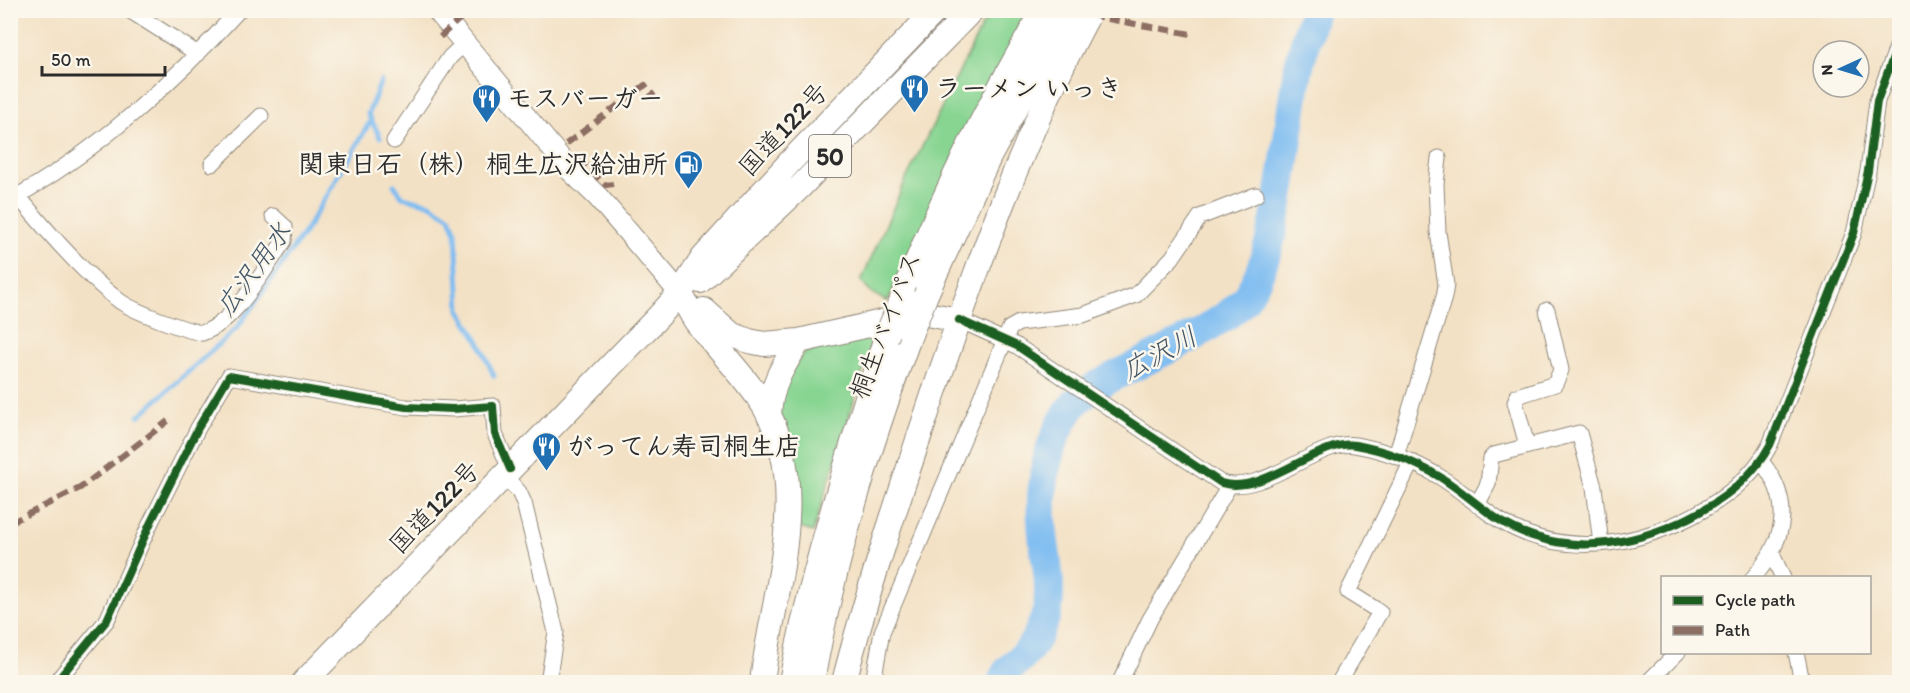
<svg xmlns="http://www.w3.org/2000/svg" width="1910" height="693" font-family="Itim,'Klee One',sans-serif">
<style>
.green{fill:#88d592;stroke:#5a805e;stroke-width:1.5}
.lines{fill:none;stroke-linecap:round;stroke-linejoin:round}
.stream{stroke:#7dbcf1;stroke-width:5}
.river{stroke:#7dbcf1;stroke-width:30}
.minor-casing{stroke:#8f8678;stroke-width:17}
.secondary-casing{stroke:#8f8678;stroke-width:23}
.trunk-casing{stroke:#8f8678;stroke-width:26}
.minor{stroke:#fff;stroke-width:15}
.secondary{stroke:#fff;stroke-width:21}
.trunk{stroke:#fff;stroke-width:24}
.trunk-bridge-casing{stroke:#8f8678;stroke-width:26;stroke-linecap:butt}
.trunk-bridge{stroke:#fff;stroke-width:24}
.quiet{stroke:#8d6e63;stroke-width:6;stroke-dasharray:12 6;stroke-linecap:butt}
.cycleway-casing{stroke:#fbf7ec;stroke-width:11}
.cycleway{stroke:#1b5e20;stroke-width:8}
.labels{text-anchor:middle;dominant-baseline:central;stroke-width:5;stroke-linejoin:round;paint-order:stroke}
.shield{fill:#fbf7ec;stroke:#696865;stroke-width:1.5}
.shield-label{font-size:24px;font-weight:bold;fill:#2b2b2b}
.poi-label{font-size:26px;font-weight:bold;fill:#2b2b2b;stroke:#fbf7ec;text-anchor:start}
.street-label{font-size:26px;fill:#2b2b2b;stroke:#fbf7ec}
.water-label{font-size:27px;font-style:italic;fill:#445666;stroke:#fbf7ec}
</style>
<rect width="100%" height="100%" fill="#fbf7ec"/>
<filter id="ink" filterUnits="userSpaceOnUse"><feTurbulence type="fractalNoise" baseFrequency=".0167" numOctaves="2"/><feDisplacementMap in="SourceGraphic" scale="12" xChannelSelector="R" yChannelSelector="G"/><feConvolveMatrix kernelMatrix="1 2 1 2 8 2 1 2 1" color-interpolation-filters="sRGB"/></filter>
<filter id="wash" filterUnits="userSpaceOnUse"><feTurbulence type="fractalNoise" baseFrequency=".008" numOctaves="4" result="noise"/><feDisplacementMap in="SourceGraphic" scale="24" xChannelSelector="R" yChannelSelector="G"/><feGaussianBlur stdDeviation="1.35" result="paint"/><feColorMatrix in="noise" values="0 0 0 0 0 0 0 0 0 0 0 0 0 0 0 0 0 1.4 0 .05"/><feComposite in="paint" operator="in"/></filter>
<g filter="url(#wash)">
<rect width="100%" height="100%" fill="#f3e1c5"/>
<!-- green -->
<path class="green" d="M995,11H1034L887,302L869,291L861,281L906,179L983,24Z
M874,336L813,532L793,526L779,415L781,383L803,354L813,349Z"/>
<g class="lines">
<!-- stream -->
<path class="stream" d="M380,137L368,114L381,81
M394,185L403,197L430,204L450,217L456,233L460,310L479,342L494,376
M139,416L237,328L306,230L370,122"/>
<!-- river -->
<path class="river" d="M1002,682C1006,668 1017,663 1027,652C1035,643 1046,619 1048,607C1052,578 1043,549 1042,521C1040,483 1048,439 1071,408C1087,387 1117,375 1139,364C1172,347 1205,332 1234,310C1279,277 1286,136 1296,81C1300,57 1308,34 1314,10"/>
</g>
</g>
<g filter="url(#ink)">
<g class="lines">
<defs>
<path id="minor" d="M129,10L198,54
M394,141L450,57L464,44
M212,164L261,116
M18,196C45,229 87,277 121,302C136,312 184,330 202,333C235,323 265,268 284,241L285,227L273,216
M10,200C94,154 175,81 239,10
M959,320L1017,346L1221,483C1265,496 1318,439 1355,445C1384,450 1415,462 1440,477C1461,490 1479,507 1499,520C1555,555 1620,549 1678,523C1715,506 1751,481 1770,445L1854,233L1868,171L1877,101L1900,39
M1527,445L1515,402L1517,396L1555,384L1561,370L1547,310
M1396,456L1444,297L1446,285L1438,232L1436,184L1439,158
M504,475L519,492L524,503L556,632L548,682
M1477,505L1488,484L1491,458L1494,455L1579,433L1594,487L1601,544
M1772,554L1783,578
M1753,578C1786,540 1794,502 1761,461
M1796,652L1802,682
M56,682L107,620L151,522L198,428L229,376L406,407L453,409L493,406L495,434L510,469
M873,682L882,632L1010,328L1019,323L1083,315L1136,295L1172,258L1200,217L1256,195
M1120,682L1150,619L1229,486
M1339,682L1380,612L1348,592L1411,463
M1648,682L1678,652"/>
<path id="secondary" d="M437,10L571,171L598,197L680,293"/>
<path id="trunk" d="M700,281L800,187L972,10
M927,292L989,157L1069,10
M680,293C686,303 691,315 698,324C720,352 745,376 764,406C813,486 772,597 762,682
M903,297C941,197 989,102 1044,10
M704,310L731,334L749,341L764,344L799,341L921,313L959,320
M769,416C770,386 783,366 799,341
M304,682L658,317L680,293L703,258L790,162L936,10
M791,682C813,564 850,452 886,337
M812,682C833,562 869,447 911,332
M844,682C869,584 902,488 934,392C979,261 1025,132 1091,10"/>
</defs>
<!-- minor casing -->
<use href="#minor" class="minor-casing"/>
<!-- secondary casing -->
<use href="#secondary" class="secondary-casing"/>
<!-- trunk casing -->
<use href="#trunk" class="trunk-casing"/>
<!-- minor -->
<use href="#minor" class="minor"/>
<!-- secondary -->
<use href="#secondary" class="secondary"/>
<!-- trunk -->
<use href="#trunk" class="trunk"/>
<defs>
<path id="trunk-bridge" d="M911,332L927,292
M886,337L903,297"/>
</defs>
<!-- trunk-bridge casing -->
<use href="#trunk-bridge" class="trunk-bridge-casing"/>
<!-- trunk-bridge -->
<use href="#trunk-bridge" class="trunk-bridge"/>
<!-- quiet -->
<path class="quiet" d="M1090,13L1102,18L1191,34
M440,37L463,16
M566,144L645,85L652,95L655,93
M578,158L606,185L613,184
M10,523L80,488L168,421"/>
<defs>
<path id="cycleway" d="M959,320L1017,346L1221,483C1265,496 1318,439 1355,445C1384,450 1415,462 1440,477C1461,490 1479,507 1499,520C1555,555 1620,549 1678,523C1715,506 1751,481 1770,445L1854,233L1868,171L1877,101L1900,39
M56,682L107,620L151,522L198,428L229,376L406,407L453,409L493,406L495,434L510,469"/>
</defs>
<!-- cycleway casing -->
<use href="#cycleway" class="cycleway-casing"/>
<!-- cycleway -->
<use href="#cycleway" class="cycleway"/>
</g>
</g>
<!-- icons -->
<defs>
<symbol id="restaurant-pin" viewBox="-11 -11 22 30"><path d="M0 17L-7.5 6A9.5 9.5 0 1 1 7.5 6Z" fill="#1f6fb2" stroke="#fbf7ec"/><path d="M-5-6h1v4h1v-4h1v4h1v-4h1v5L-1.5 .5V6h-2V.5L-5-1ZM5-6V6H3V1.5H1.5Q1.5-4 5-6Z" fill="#fff"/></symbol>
<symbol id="fuel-pin" viewBox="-11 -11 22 30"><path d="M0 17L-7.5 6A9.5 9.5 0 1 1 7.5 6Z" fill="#1f6fb2" stroke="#fbf7ec"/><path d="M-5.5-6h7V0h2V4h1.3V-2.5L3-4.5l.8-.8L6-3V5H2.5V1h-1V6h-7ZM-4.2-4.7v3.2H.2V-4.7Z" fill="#fff"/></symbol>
</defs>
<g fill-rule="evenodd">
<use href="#restaurant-pin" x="898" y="72" width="33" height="45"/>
<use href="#restaurant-pin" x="470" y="82" width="33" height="45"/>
<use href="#fuel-pin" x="672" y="148" width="33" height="45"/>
<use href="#restaurant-pin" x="530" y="430" width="33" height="45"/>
</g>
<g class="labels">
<!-- shield labels -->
<rect class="shield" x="809" y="135" width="42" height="42" rx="4.5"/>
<g class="shield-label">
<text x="830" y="156">50</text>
</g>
<!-- poi labels -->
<g class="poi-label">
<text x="935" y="88">ラーメン いっき</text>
<text x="507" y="98">モスバーガー</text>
<text x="668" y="164" text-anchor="end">関東日石（株） 桐生広沢給油所</text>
<text x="567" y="446">がってん寿司桐生店</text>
</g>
<!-- street labels -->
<g class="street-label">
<text transform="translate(783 129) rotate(-47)">国道122号</text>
<text transform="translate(885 325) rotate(-69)">桐生バイパス</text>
<text transform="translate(434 507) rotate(-46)">国道122号</text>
</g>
<!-- water labels -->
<g class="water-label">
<text transform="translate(253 269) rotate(-54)">広沢用水</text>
<text transform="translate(1159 353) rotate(-28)">広沢川</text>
</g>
</g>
<!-- margin -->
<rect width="1910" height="693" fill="none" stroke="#fbf7ec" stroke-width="36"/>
<!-- legend -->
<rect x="1661" y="576" width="210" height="78" fill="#fbf7ec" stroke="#a8a59f" stroke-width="1.5"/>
<rect x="1673" y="596" width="30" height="9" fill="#1b5e20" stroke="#a8a59f" stroke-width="1.5"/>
<text x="1715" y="606" font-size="18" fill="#2b2b2b">Cycle path</text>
<rect x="1673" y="626" width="30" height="9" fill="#8d6e63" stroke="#a8a59f" stroke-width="1.5"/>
<text x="1715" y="636" font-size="18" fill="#2b2b2b">Path</text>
<!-- north arrow -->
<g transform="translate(1841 69) rotate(266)"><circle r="28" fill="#fbf7ec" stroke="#a8a59f" stroke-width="1.5"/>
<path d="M0-4.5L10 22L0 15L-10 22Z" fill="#1f6fb2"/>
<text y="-9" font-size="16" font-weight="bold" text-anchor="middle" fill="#2b2b2b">N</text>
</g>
<!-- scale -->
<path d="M42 66v9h123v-9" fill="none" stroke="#2b2b2b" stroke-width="3"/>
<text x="51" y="66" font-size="18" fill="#2b2b2b" stroke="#fbf7ec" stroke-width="4.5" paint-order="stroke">50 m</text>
</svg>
